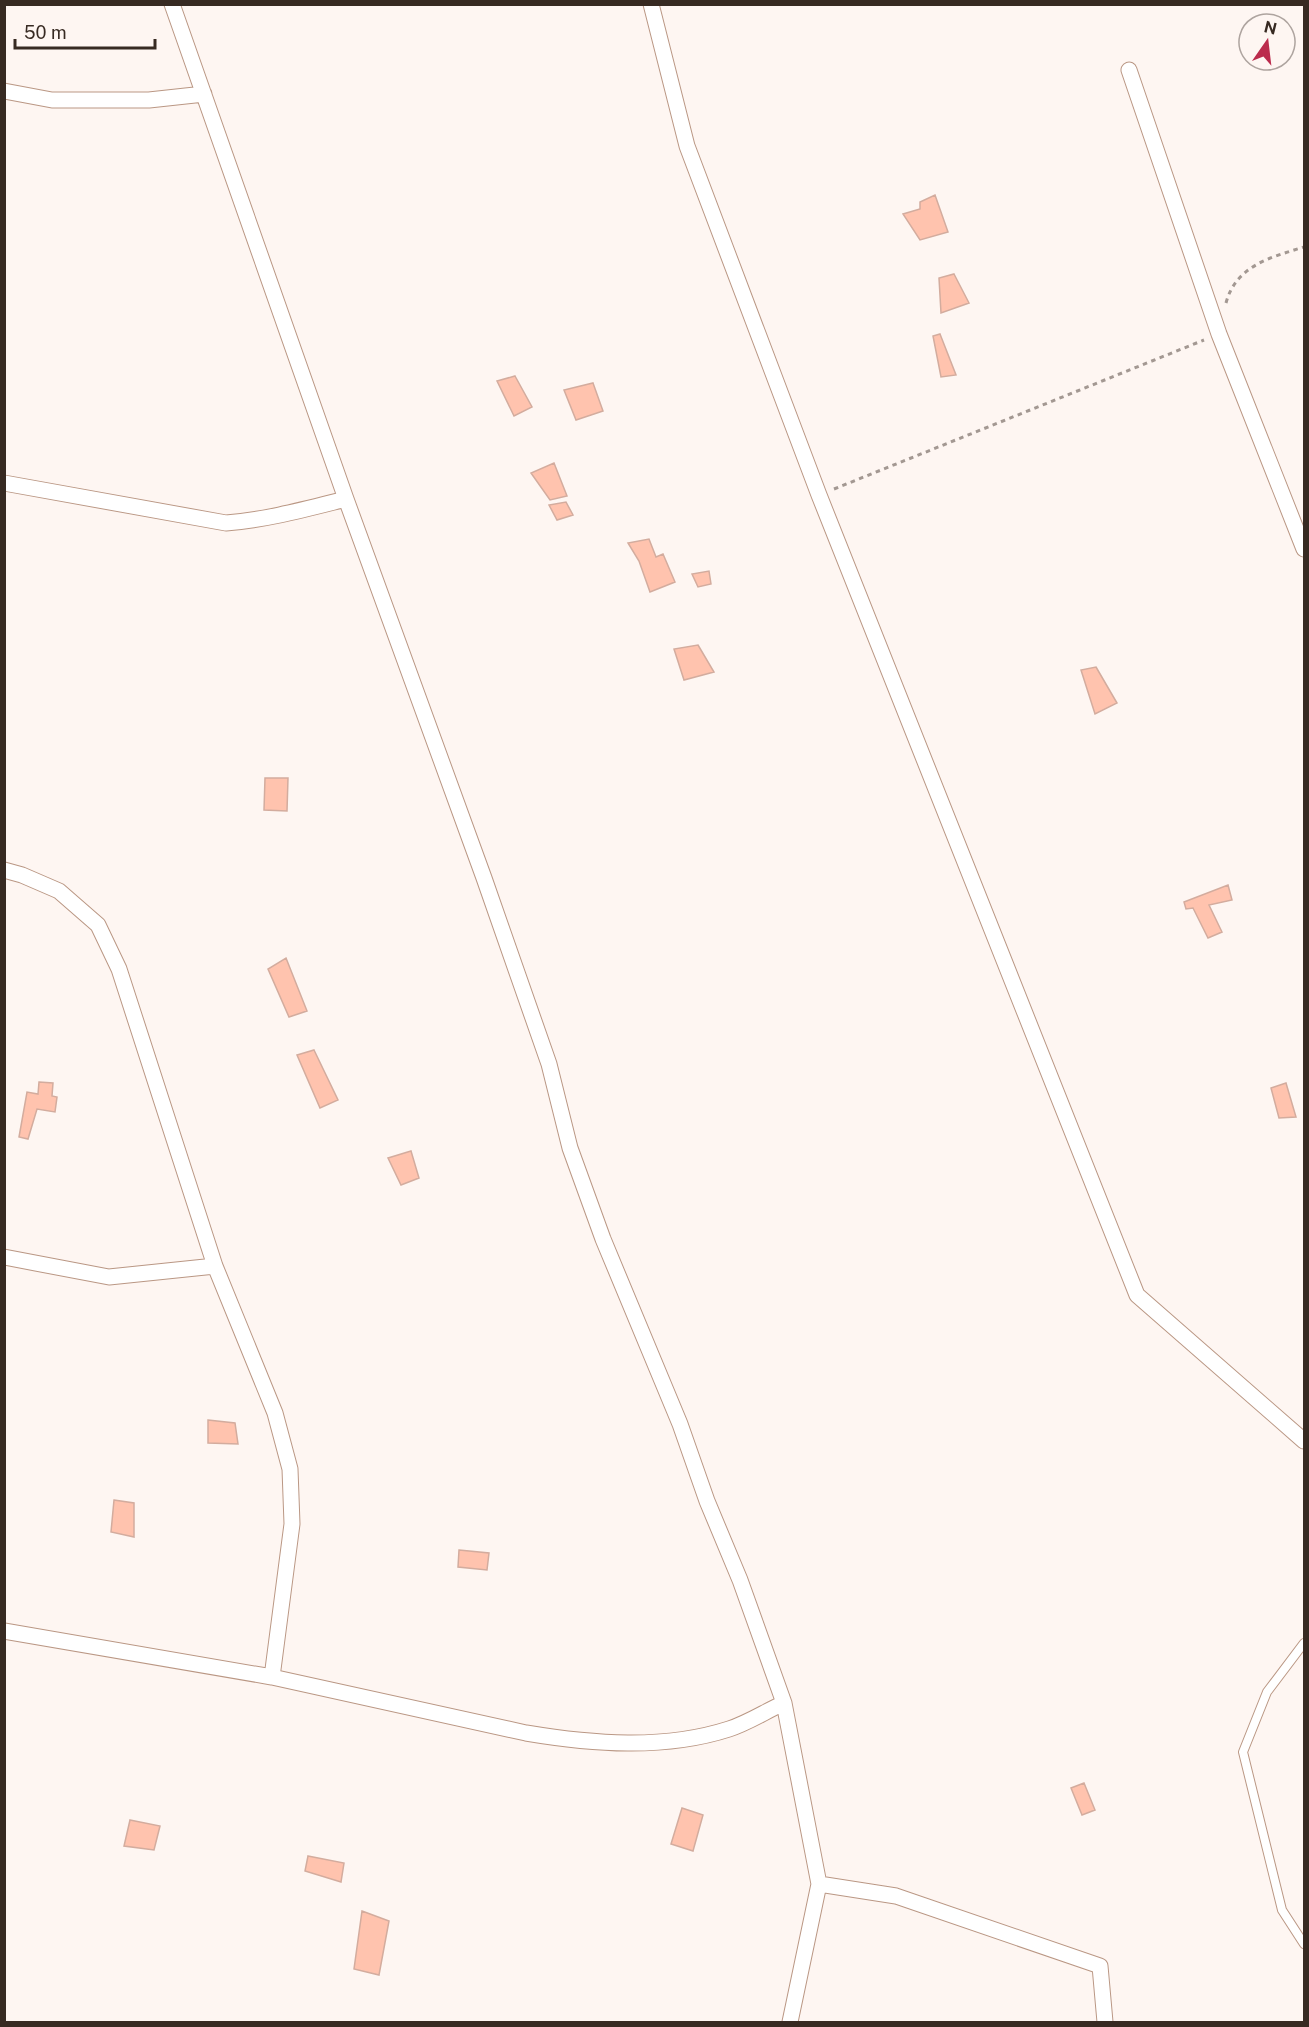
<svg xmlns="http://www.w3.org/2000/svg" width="1309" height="2027" font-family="'Public Sans',sans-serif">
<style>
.building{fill:#ffc3ae;stroke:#d3ac9e;stroke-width:1.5}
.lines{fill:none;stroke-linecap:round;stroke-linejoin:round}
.lane-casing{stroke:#ba9784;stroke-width:10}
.street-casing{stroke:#ba9784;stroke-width:17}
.path{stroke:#a39892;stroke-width:3;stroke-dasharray:4.5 4.5;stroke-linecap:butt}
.lane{stroke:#fff;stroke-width:8}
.street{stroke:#fff;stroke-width:15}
</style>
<rect width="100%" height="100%" fill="#fef6f2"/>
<!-- building -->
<path class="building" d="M935,195L948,232L920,240L903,214L920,209V202Z
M954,274L969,303L941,313L939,278Z
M940,334L956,375L941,377L933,336Z
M515,376L532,407L514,416L497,381Z
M593,383L603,411L576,420L564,390Z
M554,463L567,496L550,500L531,473Z
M566,502L573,515L557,520L549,505Z
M649,539L656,557L663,554L675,582L650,592L639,561L628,543Z
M709,571L711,584L698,587L692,574Z
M698,645L714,672L684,680L674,649Z
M1096,667L1117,703L1095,714L1081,670Z
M265,778H288L287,811L264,810Z
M1228,885L1232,900L1209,905L1222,932L1208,938L1193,908L1186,909L1184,902Z
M286,958L307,1011L289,1017L268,969Z
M314,1050L338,1100L320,1108L297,1055Z
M39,1082L53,1083L52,1096L57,1097L55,1112L37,1109L28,1139L19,1137L27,1092L38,1094Z
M1286,1083L1296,1117L1279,1118L1271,1088Z
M411,1151L419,1178L401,1185L388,1158Z
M208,1420L235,1423L238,1444L208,1443Z
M114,1500L134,1503V1537L111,1532Z
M459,1550L489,1553L487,1570L458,1567Z
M1084,1783L1095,1810L1082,1815L1071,1788Z
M682,1808L703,1815L693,1851L671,1844Z
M130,1820L160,1826L154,1850L124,1846Z
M308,1856L344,1863L341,1882L305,1871Z
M362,1911L389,1921L379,1975L354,1969Z"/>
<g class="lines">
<defs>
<path id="lane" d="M1304,1643L1267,1692L1243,1752L1282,1910L1304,1944"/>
<path id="street" d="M172,4L346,499L484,878L549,1064L570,1148L603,1239L680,1424L707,1501L740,1580L784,1703L819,1884L790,2022
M651,4L687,146L819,495L1137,1295L1304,1441
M1129,70L1219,334L1304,549
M4,91L52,100H149L204,94
M4,483L226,523C266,520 306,509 346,499
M4,870L22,875L59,891L98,925L119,969L215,1266L275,1413L290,1469L292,1524L272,1677
M4,1257L109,1277L215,1266
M4,1631L272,1677L526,1733C592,1744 664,1750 729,1729C748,1723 766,1711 784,1703
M819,1884L896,1896L1100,1966L1105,2022"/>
</defs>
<!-- lane casing -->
<use href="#lane" class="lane-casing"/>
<!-- street casing -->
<use href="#street" class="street-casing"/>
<!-- path -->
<path class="path" d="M1226,303C1236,265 1272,257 1304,247
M834,489L1204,340"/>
<!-- lane -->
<use href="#lane" class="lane"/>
<!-- street -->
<use href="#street" class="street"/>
</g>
<!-- border -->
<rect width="1309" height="2027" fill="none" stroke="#372a22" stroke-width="12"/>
<!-- north arrow -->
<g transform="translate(1267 42) rotate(14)"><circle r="28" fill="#fef6f2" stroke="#aea49f" stroke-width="1.5"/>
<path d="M0-4.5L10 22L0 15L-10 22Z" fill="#bb2b4c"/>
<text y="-9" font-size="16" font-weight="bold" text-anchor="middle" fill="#372a22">N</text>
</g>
<!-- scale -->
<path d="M15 39v9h140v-9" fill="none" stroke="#372a22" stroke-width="3"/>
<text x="24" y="39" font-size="18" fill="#372a22" stroke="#fef6f2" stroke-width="4.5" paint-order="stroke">50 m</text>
</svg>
